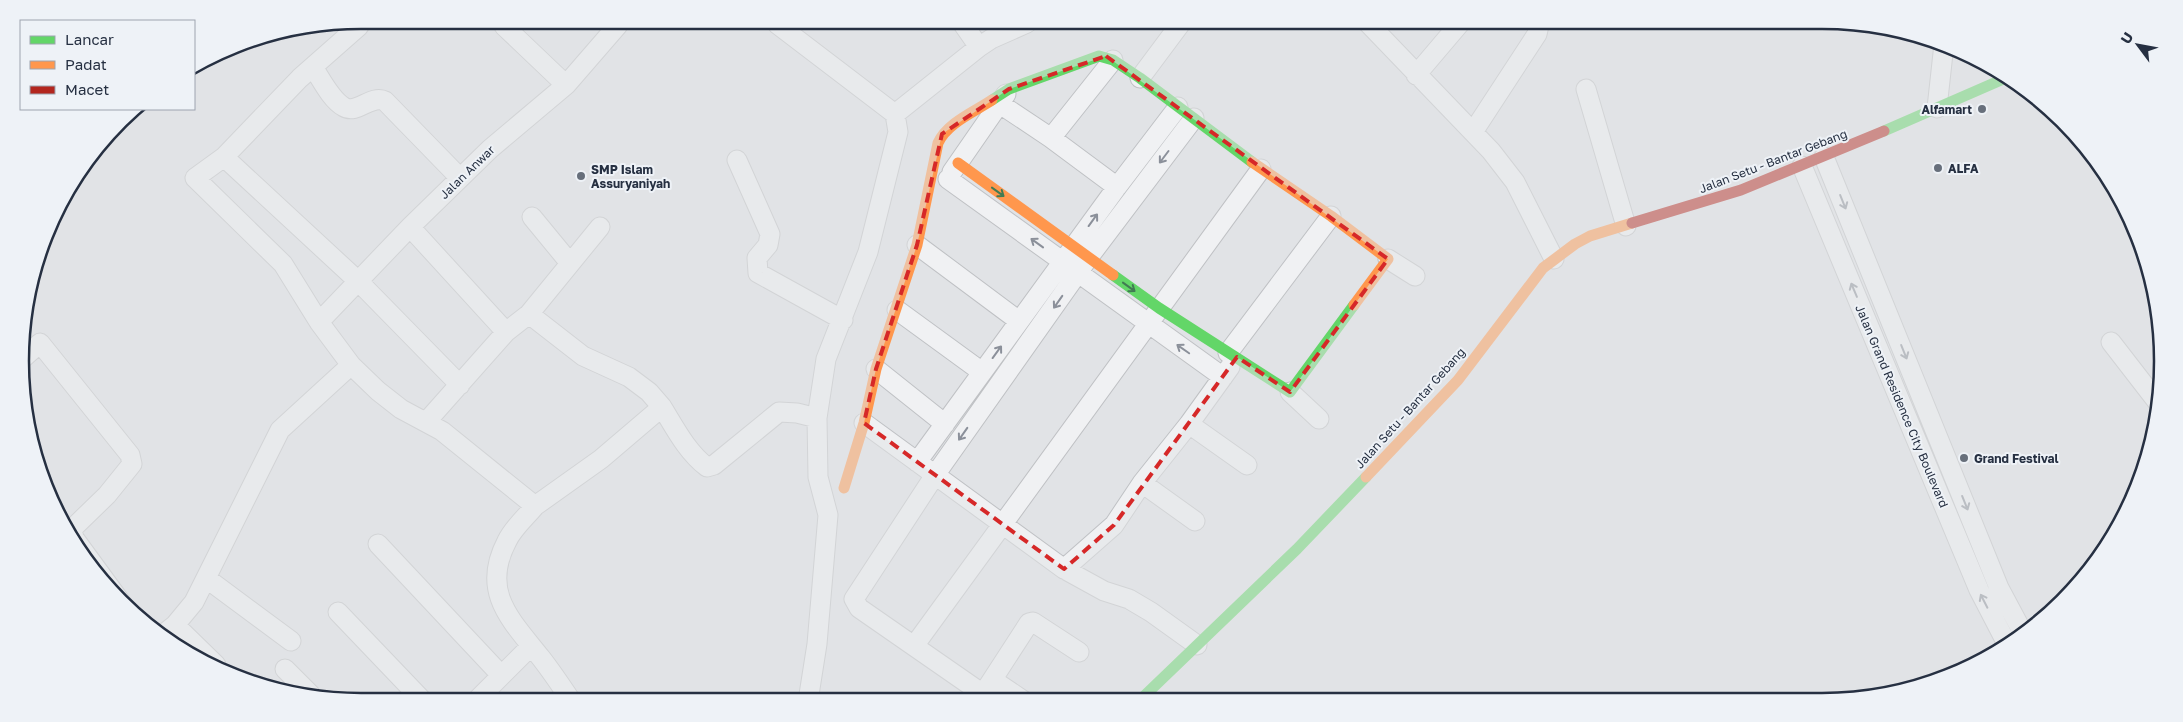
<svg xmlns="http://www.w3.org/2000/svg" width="2183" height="722" font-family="'Golos Text',sans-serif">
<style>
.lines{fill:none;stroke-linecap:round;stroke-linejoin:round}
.street-casing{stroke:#bfc1c4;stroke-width:21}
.street{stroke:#f0f1f3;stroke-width:19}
.fast{stroke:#63d668;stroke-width:11}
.slow{stroke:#ff974d;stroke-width:11}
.jam{stroke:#b3261e;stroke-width:11}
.oneway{stroke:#8b909a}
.oneway2{stroke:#417b53}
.marked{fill:none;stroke:#d62828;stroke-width:4;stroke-dasharray:10 6;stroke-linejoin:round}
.poi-dot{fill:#676f7b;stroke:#eef2f7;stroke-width:2}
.labels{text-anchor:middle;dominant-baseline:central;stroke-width:4;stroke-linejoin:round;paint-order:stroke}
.poi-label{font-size:12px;font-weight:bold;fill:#263042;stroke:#eef2f7;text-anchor:start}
.street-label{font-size:12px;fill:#263042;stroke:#eef2f7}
.rim{fill:none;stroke:#263042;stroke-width:2.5}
</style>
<rect width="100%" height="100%" fill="#e1e3e6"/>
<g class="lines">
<defs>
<path id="street" d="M1367,22L1491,151L1515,182L1554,259
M777,24L895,114L898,132L868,252L826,359L817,418L818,477L828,515L817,644L808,701
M963,24L979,47
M359,26L300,78L224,157L195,178L283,264L319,322L351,365L378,391L401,409L442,431L535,506C526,517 513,528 507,541C480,592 511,620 541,658C552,672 562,687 572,702
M504,26L566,85
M313,67C321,79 331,100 344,107C357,115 371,94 385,101L460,178
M1416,75L1461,22
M1140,78L1181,23
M1586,89L1626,226
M1000,104L1051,138L1117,187
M1937,108L1944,44
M895,114L979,47L991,39L1027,23
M1473,132L1537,34L1540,21
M1051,138L1113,60
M224,157L358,281L460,385
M1824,157L1999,588L2023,633
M737,160L770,234L768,245L757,258L758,273L843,320
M1802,166L1979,590L2007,644
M952,172L1006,94
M948,179L1223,377
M532,217L569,262
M410,227L506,332
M917,245L1019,321
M1388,259L1415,276
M897,310L982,372
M529,314L600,227
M319,322L410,227L490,149L566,85L618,25
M2111,342L2159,404
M1228,353L1331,216
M21,360L40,343L130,455L132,464L107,495L72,529L74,538L123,605
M876,369L945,424
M1290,392L1319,419
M427,421L506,332L529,314L583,356L629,377L649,392L662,407
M864,423L1064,569L1104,591L1129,599L1151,612L1197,645
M1189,424L1247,465
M917,462L1117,187L1178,107
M1142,483L1195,521
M535,506L601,459L662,407C675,428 687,452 707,467L714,465L779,412L797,413L817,418
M378,544L501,675
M1064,569L1114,525L1142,483L1189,424L1230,367
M206,578L291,641
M338,612L424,702
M175,625L216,665
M161,636L175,625L194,602L280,430L351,365
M914,646L1261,169
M285,669L311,695
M993,680L1024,701
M983,694L1029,623L1033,622L1079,652
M993,701L859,608L854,599L935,475L1089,257L1194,118
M475,702L531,646"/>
</defs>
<!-- street casing -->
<use href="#street" class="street-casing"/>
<!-- street -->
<use href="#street" class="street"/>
<!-- fast -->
<path class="fast" d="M992,100L1009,89L1099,56L1113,60L1140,78L1252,162
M1884,131L2008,77
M1113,275L1159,308L1290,392L1354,305
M1139,701L1297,549L1366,477"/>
<!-- slow -->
<path class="slow" d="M1252,162L1331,216L1388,259L1354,305
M958,163L1113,275
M1366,477L1458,380L1543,268L1575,244L1590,236L1632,223
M844,488L864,423L876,369L917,245L938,143C947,123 974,112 992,100"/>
<!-- jam -->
<path class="jam" d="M1632,223L1741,190L1884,131"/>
</g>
<!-- one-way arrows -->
<defs><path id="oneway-shaft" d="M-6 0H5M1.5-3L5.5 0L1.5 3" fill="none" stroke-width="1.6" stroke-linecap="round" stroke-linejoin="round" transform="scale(1.25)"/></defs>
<g class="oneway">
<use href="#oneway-shaft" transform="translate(1164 157) rotate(127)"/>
<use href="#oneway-shaft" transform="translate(1843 202) rotate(68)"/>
<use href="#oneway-shaft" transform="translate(1093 220) rotate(-54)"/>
<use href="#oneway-shaft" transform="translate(1037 243) rotate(-144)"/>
<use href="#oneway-shaft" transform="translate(1854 290) rotate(-113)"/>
<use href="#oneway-shaft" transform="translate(1058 302) rotate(125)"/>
<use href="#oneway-shaft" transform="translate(1183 349) rotate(-145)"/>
<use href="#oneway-shaft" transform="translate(997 352) rotate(-54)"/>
<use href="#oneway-shaft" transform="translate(1904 352) rotate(68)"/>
<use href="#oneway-shaft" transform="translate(963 434) rotate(125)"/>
<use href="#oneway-shaft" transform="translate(1965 503) rotate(68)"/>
<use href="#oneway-shaft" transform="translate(1984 601) rotate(-117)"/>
</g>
<g class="oneway2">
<use href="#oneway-shaft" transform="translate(998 192) rotate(36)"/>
<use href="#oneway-shaft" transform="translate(1129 287) rotate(36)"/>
</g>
<!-- marked area -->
<path d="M0 0H2183V722H0ZM1106,56L1388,259L1290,392L1237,357L1114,525L1064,569L864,423L876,369L917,245L942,134L1009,89Z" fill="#e1e3e6" fill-opacity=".55" fill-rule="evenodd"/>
<path class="marked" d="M1106,56L1388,259L1290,392L1237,357L1114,525L1064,569L864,423L876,369L917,245L942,134L1009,89Z"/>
<!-- markers -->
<g class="poi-dot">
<circle cx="1982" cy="109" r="5"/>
<circle cx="1938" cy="168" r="5"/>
<circle cx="581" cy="176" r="5"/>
<circle cx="1964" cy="458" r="5"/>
</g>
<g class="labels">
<!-- poi labels -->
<g class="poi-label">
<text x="1972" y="109" text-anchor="end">Alfamart</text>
<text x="1948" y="168">ALFA</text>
<text x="591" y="169">SMP Islam<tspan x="591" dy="14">Assuryaniyah</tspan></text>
<text x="1974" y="458">Grand Festival</text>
</g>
<!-- street labels -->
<g class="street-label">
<text transform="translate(1773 161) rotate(-21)">Jalan Setu - Bantar Gebang</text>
<text transform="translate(467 172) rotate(-44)">Jalan Anwar</text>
<text transform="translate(1902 406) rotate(67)">Jalan Grand Residence City Boulevard</text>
<text transform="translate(1410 408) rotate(-48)">Jalan Setu - Bantar Gebang</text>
</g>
</g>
<!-- crop -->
<path d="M0 0H2183V722H0ZM361 29H1822A332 332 0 0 1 2154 361V361A332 332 0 0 1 1822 693H361A332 332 0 0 1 29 361V361A332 332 0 0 1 361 29Z" fill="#eef2f7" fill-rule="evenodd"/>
<path class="rim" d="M361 29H1822A332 332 0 0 1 2154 361V361A332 332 0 0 1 1822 693H361A332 332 0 0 1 29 361V361A332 332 0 0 1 361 29Z"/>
<!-- legend -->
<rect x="20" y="20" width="175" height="90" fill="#eef2f7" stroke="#9ea4af"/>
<rect x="30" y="36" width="25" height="8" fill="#63d668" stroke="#9ea4af"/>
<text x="65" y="45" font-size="15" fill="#263042">Lancar</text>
<rect x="30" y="61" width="25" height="8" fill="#ff974d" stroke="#9ea4af"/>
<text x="65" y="70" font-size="15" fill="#263042">Padat</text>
<rect x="30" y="86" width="25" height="8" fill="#b3261e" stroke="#9ea4af"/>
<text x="65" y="95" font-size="15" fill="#263042">Macet</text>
<!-- north arrow -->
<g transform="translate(2138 45) rotate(302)" stroke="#eef2f7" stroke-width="4" paint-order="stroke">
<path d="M0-4L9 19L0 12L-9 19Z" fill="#263042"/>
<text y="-8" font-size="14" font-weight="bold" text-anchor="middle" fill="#263042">U</text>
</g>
</svg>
